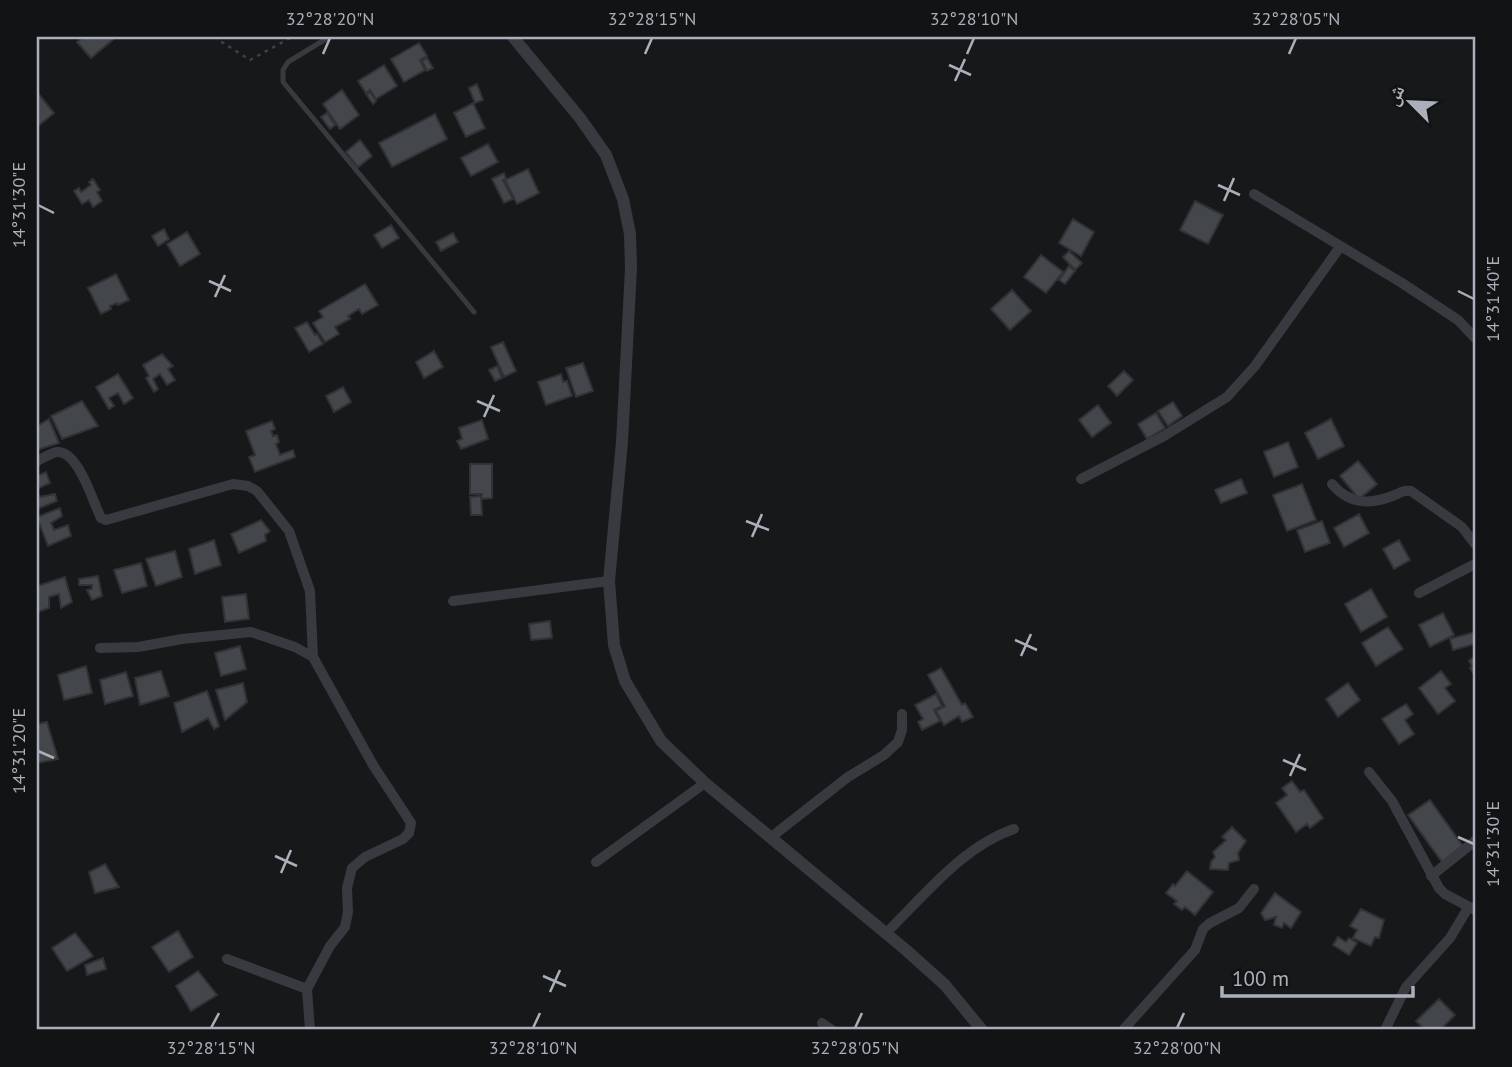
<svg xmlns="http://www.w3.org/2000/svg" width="1512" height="1067" font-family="'PT Sans','Noto Naskh Arabic',sans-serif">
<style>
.building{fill:#43464a;stroke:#313236;stroke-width:2}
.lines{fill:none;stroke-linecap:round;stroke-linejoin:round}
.path{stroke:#3e4146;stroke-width:2.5;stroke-dasharray:3.5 5;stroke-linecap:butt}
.service{stroke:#383a3f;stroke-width:5}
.minor{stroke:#383a3f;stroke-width:10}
.tertiary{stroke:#383a3f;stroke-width:12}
.ticks{fill:none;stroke:#a9b0ba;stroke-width:2.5}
.neatline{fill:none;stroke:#a9b0ba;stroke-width:2.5}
.ticks-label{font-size:18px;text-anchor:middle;fill:#a9b0ba}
</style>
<rect width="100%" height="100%" fill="#17181a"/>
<!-- building -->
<path class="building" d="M83,37H116L91,58L77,42Z
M419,43L427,56L420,60L425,70L404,82L391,59Z
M427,58L433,68L427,71L422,61Z
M384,65L397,86L376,99L370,90L366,93L358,81Z
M477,84L483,100L475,103L469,88Z
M342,90L359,115L340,129L323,104Z
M37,92L54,113L37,127Z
M370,92L376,101L373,104L366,94Z
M473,103L485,128L466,137L454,113Z
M327,113L335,125L330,129L321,117Z
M435,114L447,139L392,167L379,143Z
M360,140L372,156L358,167L346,152Z
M488,144L498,162L471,176L461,158Z
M528,169L539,193L517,204L505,180Z
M504,173L506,179L503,180L513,199L504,203L492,179Z
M93,179L100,190L97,192L102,201L93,207L89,200L82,204L74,191L79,188L81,192L91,185L89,182Z
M1195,201L1223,215L1208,244L1180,230Z
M1073,219L1094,232L1081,256L1059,243Z
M391,225L399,238L382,248L374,235Z
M164,229L169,239L158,246L152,236Z
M187,232L200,254L180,266L167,244Z
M453,233L458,242L441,251L436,242Z
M1069,251L1082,263L1075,270L1063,257Z
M1041,255L1063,272L1046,293L1024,277Z
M1069,266L1075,271L1065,284L1059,280Z
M116,274L129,300L118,305L117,303L110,306L111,309L101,314L88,288Z
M365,284L378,305L362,314L359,309L348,316L350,319L335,327L339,334L325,342L313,323L323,317L319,311Z
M1012,290L1031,311L1010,330L991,309Z
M307,322L315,335L317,334L323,344L309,352L295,328Z
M503,342L516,371L504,377L491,347Z
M434,351L443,367L424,378L416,362Z
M162,354L173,366L168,369L175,380L167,385L160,374L153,379L158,389L154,392L146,378L149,376L143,365Z
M583,363L593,391L576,397L566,368Z
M497,366L502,378L495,381L489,370Z
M1124,371L1133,380L1117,396L1108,386Z
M118,374L133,398L124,404L118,393L109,398L114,406L109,409L96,387Z
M561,374L563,382L567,381L572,396L546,405L538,382Z
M343,387L351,402L334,412L326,396Z
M82,401L98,426L62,439L51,416Z
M1173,402L1182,416L1168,426L1158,411Z
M1098,405L1111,423L1092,437L1079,420Z
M1156,413L1165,428L1147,439L1138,424Z
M49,419L59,443L37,450V426Z
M1331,419L1344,446L1318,459L1305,433Z
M482,420L488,439L461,449L457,441L462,439L459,428Z
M272,421L275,429L271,431L273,436L277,435L279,442L276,444L280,455L293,450L295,457L255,472L249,457L255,455L246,431Z
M1288,442L1298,467L1274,477L1264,452Z
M1358,461L1377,484L1359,499L1340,476Z
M470,464H492V498L482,499V494H470Z
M46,472L50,483L37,489V476Z
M1241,479L1247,493L1221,503L1215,490Z
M1302,484L1316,520L1287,531L1273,495Z
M37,491L39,497L55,494L57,501L37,509Z
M481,496L482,515H471L470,497Z
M60,508L62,516L51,523L54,530L68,525L71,536L48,546L37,517Z
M1359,514L1369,533L1344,547L1334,528Z
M261,520L270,531L265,535L266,541L239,553L231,534Z
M1322,521L1330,543L1305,552L1297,530Z
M214,540L221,565L195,574L189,549Z
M1399,540L1410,560L1394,569L1383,549Z
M175,551L182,577L156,586L146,559Z
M141,563L147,586L122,593L114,570Z
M98,576L102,596L92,600L87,590L92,589V585H79V579Z
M65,577L72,602L61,608L59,594L49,597V608L37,612V586Z
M1371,589L1387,617L1361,632L1345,604Z
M246,594L249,619L225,622L222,597Z
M1443,613L1454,635L1430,647L1419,625Z
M550,621L552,638L531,640L529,624Z
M1388,627L1403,649L1376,666L1362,643Z
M1475,632V644L1453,650L1450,639Z
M240,646L246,669L221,676L215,653Z
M1475,656V676L1470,668L1472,666L1469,661Z
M86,666L92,693L64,700L58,675Z
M941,668L962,705L965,703L973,717L962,722L959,716L944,725L936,711L945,706L928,675Z
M161,671L169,696L140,705L135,678Z
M1441,671L1451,684L1445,688L1455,701L1438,714L1419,688Z
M126,672L133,696L105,704L100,680Z
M243,683L247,702L225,720L216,690Z
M1348,683L1360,700L1338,717L1326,699Z
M207,691L219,726L214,729L208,718L182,732L174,703Z
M936,694L942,706L934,710L940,721L922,730L918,722L923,719L915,705Z
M1406,704L1413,714L1405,720L1414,734L1399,744L1382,719Z
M47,722L58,759L37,763V724Z
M1292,781L1300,792L1304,790L1323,818L1310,828L1307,824L1296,832L1276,803L1287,795L1282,788Z
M1430,800L1463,846L1442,862L1408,815Z
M1232,827L1246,841L1238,853L1239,860L1229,863L1228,870L1210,869L1211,862L1215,857L1213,852L1226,840L1222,837Z
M105,864L119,887L95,893L89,872Z
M1187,871L1213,892L1195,915L1185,907L1182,910L1174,904L1177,901L1166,893L1173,884L1175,886Z
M1275,893L1301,912L1291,928L1284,923L1282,928L1274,925L1276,917L1265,920L1261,913Z
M1361,909L1384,920L1379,938L1375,937L1371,946L1353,938L1357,930L1350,926Z
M178,931L193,957L169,972L152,947Z
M75,933L93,956L67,971L52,948Z
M1338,937L1346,942L1349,938L1357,943L1349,955L1333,945Z
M103,958L106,969L87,975L85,965Z
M198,971L217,995L191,1011L176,986Z
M1439,999L1455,1015L1440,1030H1425L1416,1021Z"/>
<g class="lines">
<!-- path -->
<path class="path" d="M214,37L250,60L292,37"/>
<!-- service -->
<path class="service" d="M329,37L288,62L283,70V82L474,312"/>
<!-- minor -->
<path class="minor" d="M1254,194L1402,283L1458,320L1475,338
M37,461C43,458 51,453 57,452C78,450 93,502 101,518L106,520L233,484L248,486L257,491L289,531L310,591L313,657L373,765L411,823L409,833L403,839L365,857L352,868L347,888L348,912L345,927L330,946L307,989L310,1030
M1081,479L1164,436L1227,397L1255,366L1340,247
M1332,484C1350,505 1370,505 1395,495C1401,492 1404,490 1411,491L1462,527L1475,544
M1419,593L1475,564
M453,601L609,581
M100,648L138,647L182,639L251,632L295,647L313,657
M1369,772L1392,801L1439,888L1445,894L1475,910
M770,838L848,777L884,755L898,742L902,730V714
M596,862L705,783
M1431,876L1475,841
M886,933C924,896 963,846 1014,829
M227,959L307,989
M822,1023L832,1030
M1123,1030L1195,950L1203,929L1210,923L1239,908L1254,889
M1385,1030L1406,987L1450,938L1468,908"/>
<!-- tertiary -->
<path class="tertiary" d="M513,37L580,118L606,155L623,199L630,234L631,268L622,442L609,581L614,645L625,681L661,741L705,783L906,950L945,985L982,1030"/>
</g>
<!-- ticks -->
<path class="ticks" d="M323,54L330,38M645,54L652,38M967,54L974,38M1289,54L1296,38M949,65L971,75M955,81L965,59M1218,185L1240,195M1224,201L1234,178M38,205L54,213M209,281L231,291M1458,291L1474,299M215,297L225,275M477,401L500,411M484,417L494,395M746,521L769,530M752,537L762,514M1015,640L1037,650M1021,656L1031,634M38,751L54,758M1283,760L1306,770M1290,776L1300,754M1458,837L1474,844M275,856L297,866M281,873L291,850M543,976L566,986M550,992L560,970M211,1028L219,1013M533,1028L540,1013M855,1028L862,1013M1177,1028L1184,1013"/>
<!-- border -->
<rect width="1512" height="1067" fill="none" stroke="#121315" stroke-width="77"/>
<!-- north arrow -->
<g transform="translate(1410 102) rotate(294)" stroke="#121315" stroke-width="5" paint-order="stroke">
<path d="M0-5L12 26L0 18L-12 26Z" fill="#a9b0ba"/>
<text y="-10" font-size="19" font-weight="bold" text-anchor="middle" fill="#a9b0ba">ش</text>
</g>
<!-- scale -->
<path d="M1222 986v10h191v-10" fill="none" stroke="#a9b0ba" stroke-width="3.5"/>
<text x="1232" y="986" font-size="21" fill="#a9b0ba" stroke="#121315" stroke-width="5" paint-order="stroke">100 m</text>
<rect x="38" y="38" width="1436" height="990" class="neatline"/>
<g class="ticks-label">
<text x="330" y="25">32°28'20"N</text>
<text x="652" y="25">32°28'15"N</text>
<text x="974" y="25">32°28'10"N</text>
<text x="1296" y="25">32°28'05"N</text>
<text transform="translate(19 205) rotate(-90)" y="6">14°31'30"E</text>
<text transform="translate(1493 299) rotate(-90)" y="6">14°31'40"E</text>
<text transform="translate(19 751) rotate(-90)" y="6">14°31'20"E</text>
<text transform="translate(1493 844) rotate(-90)" y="6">14°31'30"E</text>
<text x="211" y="1054">32°28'15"N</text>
<text x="533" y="1054">32°28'10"N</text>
<text x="855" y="1054">32°28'05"N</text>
<text x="1177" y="1054">32°28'00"N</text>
</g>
</svg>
